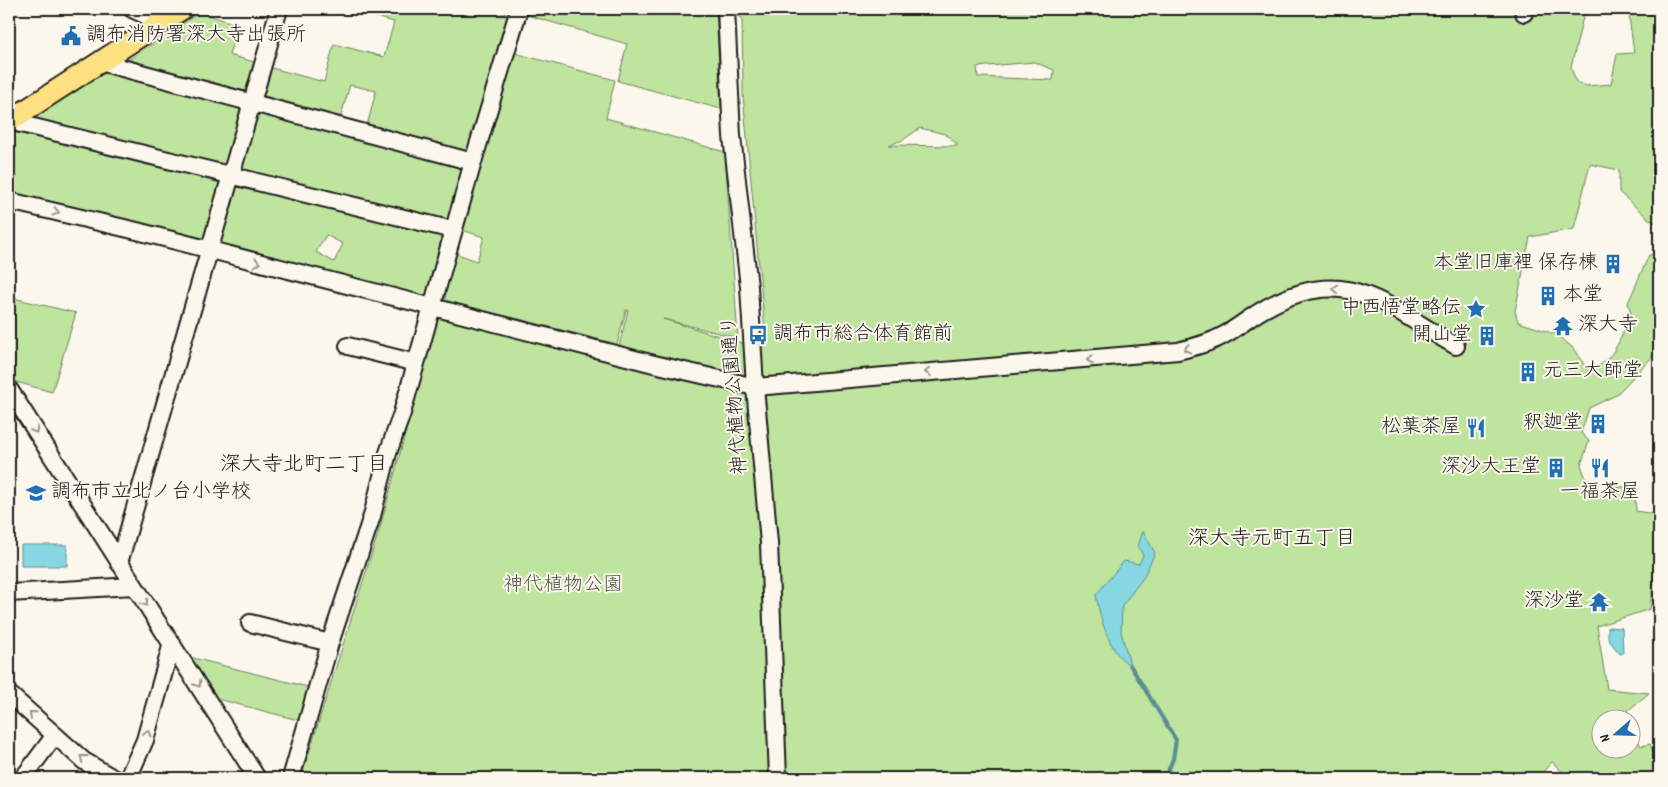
<svg xmlns="http://www.w3.org/2000/svg" width="1668" height="787" font-family="Dekko,'Klee One',sans-serif">
<style>
.green{fill:#bee49e;stroke:#6d805d;fill-rule:evenodd}
.water{fill:#87d7e3;stroke:#5c8c93}
.lines{fill:none;stroke-linecap:round;stroke-linejoin:round}
.stream{stroke:#5c8c93;stroke-width:4}
.minor-casing{stroke:#1c1c1c;stroke-width:20}
.major-casing{stroke:#1c1c1c;stroke-width:24}
.minor{stroke:#fbf7ec;stroke-width:16}
.major{stroke:#fde080;stroke-width:20}
.oneway{stroke:#97948e}
.labels{text-anchor:middle;dominant-baseline:central;stroke-width:4;stroke-linejoin:round;paint-order:stroke}
.poi-label{font-size:20px;fill:#1c1c1c;stroke:#fbf7ec;text-anchor:end}
.street-label{font-size:20px;fill:#1c1c1c;stroke:#fbf7ec}
.park-label{font-size:20px;fill:#4d5843;stroke:#fbf7ec}
.neighbourhood-label{font-size:21px;fill:#1c1c1c;stroke:#fbf7ec}
</style>
<rect width="100%" height="100%" fill="#fbf7ec"/>
<filter id="ink" filterUnits="userSpaceOnUse"><feTurbulence type="fractalNoise" baseFrequency=".02" numOctaves="2"/><feDisplacementMap in="SourceGraphic" scale="10" xChannelSelector="R" yChannelSelector="G"/><feConvolveMatrix kernelMatrix="1 2 1 2 8 2 1 2 1" color-interpolation-filters="sRGB"/></filter>
<g filter="url(#ink)">
<!-- green -->
<path class="green" d="M348,9H489L508,14L468,152L367,126L376,91L350,85L340,119L263,99L260,94L268,67L324,82L334,44L384,57L394,22Z
M525,9H716L721,109L618,81L627,44L523,14Z
M734,9H1585L1571,67L1576,82L1586,86L1611,84L1617,54L1634,53L1628,9L1659,17V225L1650,220L1619,192V170L1590,164L1574,229L1530,237L1515,311L1518,322L1556,334L1572,347L1588,370C1614,364 1621,336 1631,314L1628,303L1649,255L1659,253V346L1656,353L1616,395L1589,408L1581,433L1589,441L1581,465L1591,492L1634,485L1636,511L1659,515V579L1654,580L1650,609L1597,626L1607,689L1649,693L1624,714L1626,719L1600,720V750H1630L1631,727L1641,746L1650,744L1659,767V778H1569L1552,762L1537,778H301L381,524L437,315L616,358L628,310H626L617,344L447,301L441,289L452,252L477,261L484,237L459,229L511,52L615,80L606,118L725,152L738,338L663,319L742,343L766,342L743,95L742,18L734,14ZM1034,62L1054,70L1053,80L978,77L977,67ZM920,128L945,134L957,144V146L889,145L903,140Z
M200,12L238,25L229,55L258,63L249,89L244,95L127,65L128,60Z
M108,71L242,106L244,111L225,169L31,122V117Z
M256,111L466,166L450,221L444,223L243,174L240,168Z
M13,132L221,180L204,239L9,195V135Z
M239,184L440,233L443,238L426,298L221,248L218,243L235,187ZM326,235L343,244L334,262L316,252Z
M9,297L76,313L52,392L9,380Z
M189,657L312,688L302,721L210,697Z"/>
<!-- water -->
<path class="water" d="M1143,531L1155,553L1143,578L1122,606L1121,632L1130,665C1109,654 1100,617 1096,595L1124,561L1139,564L1143,555L1138,546Z
M21,545H67V566H21Z
M1608,627L1622,628L1623,653L1620,654L1608,639Z"/>
<g class="lines">
<!-- stream -->
<path class="stream" d="M1130,665L1176,740L1173,759L1165,778"/>
<defs>
<path id="minor" d="M132,9L160,22
M726,9L732,136L749,287L755,387L769,543L778,778
M1523,9L1524,13
M100,62L473,162
M9,121L453,230
M9,201L137,231L654,364L755,387L1178,351C1194,347 1210,343 1224,335C1239,327 1251,316 1266,308C1348,261 1388,308 1456,346
M348,346L416,363
M9,389L257,778
M119,563L279,9
M9,593L134,586
M250,623L330,643
M9,694L84,761L113,778
M23,778L55,735
M128,778L145,740L172,643
M291,778L330,643L372,516L388,453L402,413L473,162L519,9"/>
<path id="major" d="M9,121L182,9"/>
</defs>
<!-- minor casing -->
<use href="#minor" class="minor-casing"/>
<!-- major casing -->
<use href="#major" class="major-casing"/>
<!-- minor -->
<use href="#minor" class="minor"/>
<!-- major -->
<use href="#major" class="major"/>
</g>
<!-- one-way arrows -->
<defs><path id="oneway-chevron" d="M-2-3.5L2.5 0L-2 3.5" fill="none" stroke-width="1.6" stroke-linecap="round" stroke-linejoin="round" transform="scale(1.25)"/></defs>
<g class="oneway">
<use href="#oneway-chevron" transform="translate(56 212) rotate(13)"/>
<use href="#oneway-chevron" transform="translate(257 263) rotate(14)"/>
<use href="#oneway-chevron" transform="translate(1335 289) rotate(-177)"/>
<use href="#oneway-chevron" transform="translate(1187 349) rotate(166)"/>
<use href="#oneway-chevron" transform="translate(1090 360) rotate(175)"/>
<use href="#oneway-chevron" transform="translate(928 372) rotate(176)"/>
<use href="#oneway-chevron" transform="translate(35 430) rotate(58)"/>
<use href="#oneway-chevron" transform="translate(145 603) rotate(56)"/>
<use href="#oneway-chevron" transform="translate(198 684) rotate(58)"/>
<use href="#oneway-chevron" transform="translate(32 714) rotate(-139)"/>
<use href="#oneway-chevron" transform="translate(147 733) rotate(-74)"/>
<use href="#oneway-chevron" transform="translate(83 758) rotate(-142)"/>
</g>
</g>
<!-- icons -->
<defs>
<symbol id="civic-bare" viewBox="-9 -9 18 18"><path d="M-.6-6.5H3V-4.5H.6V-3L4-1V1h2V6H-6V1h2V-1L-.6-3ZM-1.2 2.5V6h2.4V2.5Z" fill="#1f6fb2" stroke="#fbf7ec" stroke-width="2.5" paint-order="stroke"/></symbol>
<symbol id="building-bare" viewBox="-9 -9 18 18"><path d="M-4-6H4V6H1V3H-1V6H-4ZM-2.5-4.3h1.7v1.8h-1.7ZM.8-4.3h1.7v1.8H.8ZM-2.5-1h1.7V.8h-1.7ZM.8-1h1.7V.8H.8Z" fill="#1f6fb2" stroke="#fbf7ec" stroke-width="2.5" paint-order="stroke"/></symbol>
<symbol id="sight-bare" viewBox="-9 -9 18 18"><path d="M0-6L1.8-2.2L6-1.7L2.9 1.2L3.7 5.4L0 3.3L-3.7 5.4L-2.9 1.2L-6-1.7L-1.8-2.2Z" fill="#1f6fb2" stroke="#fbf7ec" stroke-width="2.5" paint-order="stroke"/></symbol>
<symbol id="temple-bare" viewBox="-9 -9 18 18"><path d="M0-6L5-2H3V0L6.5 2.5H4V6H1.5V3h-3V6H-4V2.5H-6.5L-3 0V-2H-5Z" fill="#1f6fb2" stroke="#fbf7ec" stroke-width="2.5" paint-order="stroke"/></symbol>
<symbol id="bus-bare" viewBox="-9 -9 18 18"><path d="M-5-6H5V4H4V6H2V4H-2V6H-4V4H-5ZM-3.5-4V0h7V-4ZM-3.5 1.2v1.5H-2V1.2ZM2 1.2v1.5H3.5V1.2Z" fill="#1f6fb2" stroke="#fbf7ec" stroke-width="2.5" paint-order="stroke"/></symbol>
<symbol id="restaurant-bare" viewBox="-9 -9 18 18"><path d="M-5-6h1v4h1v-4h1v4h1v-4h1v5L-1.5 .5V6h-2V.5L-5-1ZM5-6V6H3V1.5H1.5Q1.5-4 5-6Z" fill="#1f6fb2" stroke="#fbf7ec" stroke-width="2.5" paint-order="stroke"/></symbol>
<symbol id="school-bare" viewBox="-9 -9 18 18"><path d="M0-5L7-2L0 1L-7-2ZM-4 1L0 2.5L4 1V4Q0 6-4 4Z" fill="#1f6fb2" stroke="#fbf7ec" stroke-width="2.5" paint-order="stroke"/></symbol>
</defs>
<g fill-rule="evenodd">
<use href="#civic-bare" x="57" y="22" width="28" height="28"/>
<use href="#building-bare" x="1599" y="250" width="28" height="28"/>
<use href="#building-bare" x="1534" y="282" width="28" height="28"/>
<use href="#sight-bare" x="1462" y="295" width="28" height="28"/>
<use href="#temple-bare" x="1549" y="312" width="28" height="28"/>
<use href="#bus-bare" x="744" y="321" width="28" height="28"/>
<use href="#building-bare" x="1473" y="322" width="28" height="28"/>
<use href="#building-bare" x="1514" y="358" width="28" height="28"/>
<use href="#building-bare" x="1584" y="410" width="28" height="28"/>
<use href="#restaurant-bare" x="1462" y="414" width="28" height="28"/>
<use href="#building-bare" x="1542" y="454" width="28" height="28"/>
<use href="#restaurant-bare" x="1586" y="454" width="28" height="28"/>
<use href="#school-bare" x="22" y="479" width="28" height="28"/>
<use href="#temple-bare" x="1585" y="588" width="28" height="28"/>
</g>
<g class="labels">
<!-- poi labels -->
<g class="poi-label">
<text x="86" y="36" text-anchor="start">調布消防署深大寺出張所</text>
<text x="1598" y="264">本堂旧庫裡 保存棟</text>
<text x="1563" y="296" text-anchor="start">本堂</text>
<text x="1461" y="309">中西悟堂略伝</text>
<text x="1578" y="326" text-anchor="start">深大寺</text>
<text x="773" y="335" text-anchor="start">調布市総合体育館前</text>
<text x="1472" y="336">開山堂</text>
<text x="1543" y="372" text-anchor="start">元三大師堂</text>
<text x="1583" y="424">釈迦堂</text>
<text x="1461" y="428">松葉茶屋</text>
<text x="1541" y="468">深沙大王堂</text>
<text x="51" y="493" text-anchor="start">調布市立北ノ台小学校</text>
<text x="1600" y="493" text-anchor="middle">一福茶屋</text>
<text x="1584" y="602">深沙堂</text>
</g>
<!-- street labels -->
<g class="street-label">
<text transform="translate(736 395) rotate(-94)">神代植物公園通り</text>
</g>
<!-- park labels -->
<g class="park-label">
<text x="563" y="586">神代植物公園</text>
</g>
<!-- neighbourhood labels -->
<g class="neighbourhood-label">
<text x="304" y="466">深大寺北町二丁目</text>
<text x="1272" y="540">深大寺元町五丁目</text>
</g>
</g>
<!-- margin -->
<rect width="1668" height="787" fill="none" stroke="#fbf7ec" stroke-width="30"/>
<rect x="15" y="15" width="1638" height="757" fill="none" stroke="#1c1c1c" stroke-width="2" filter="url(#ink)"/>
<!-- north arrow -->
<g transform="translate(1616 734) rotate(250)"><circle r="24" fill="#fbf7ec" stroke="#a29f99"/>
<path d="M0-4L9 19L0 12L-9 19Z" fill="#1f6fb2"/>
<text y="-8" font-size="14" font-weight="bold" text-anchor="middle" fill="#1c1c1c">N</text>
</g>
</svg>
